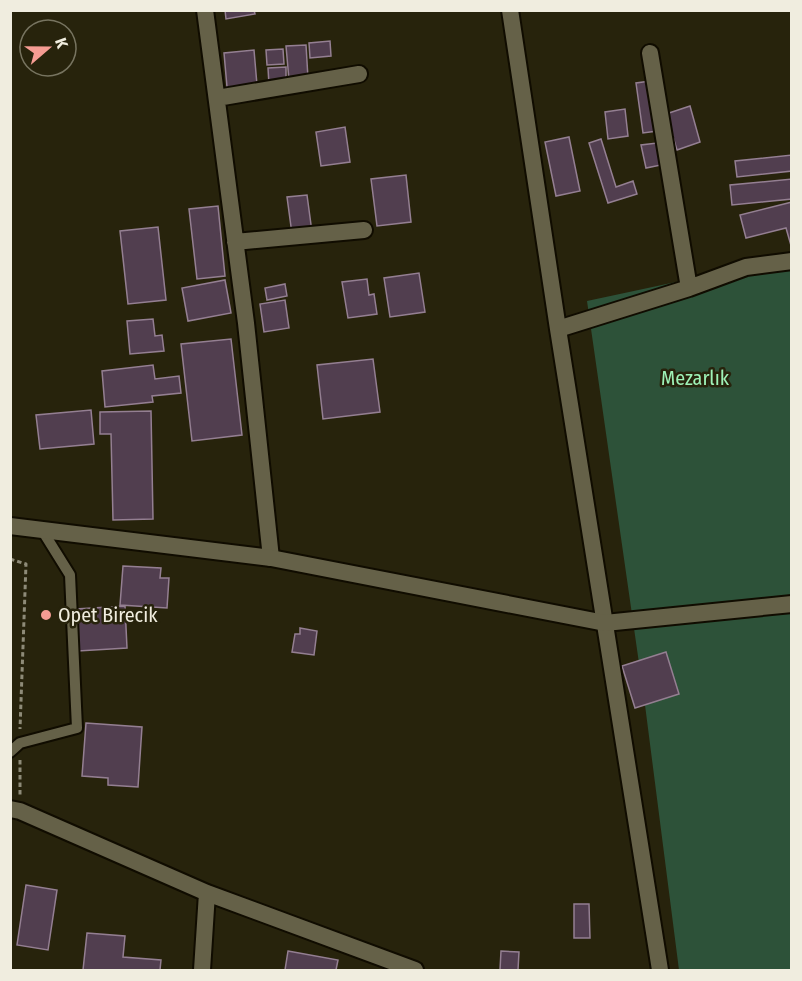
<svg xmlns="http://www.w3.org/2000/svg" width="802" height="981" font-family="'Fira Sans Condensed',sans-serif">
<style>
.green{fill:#2d5239}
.building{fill:#513e4f;stroke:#947f92;stroke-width:1.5}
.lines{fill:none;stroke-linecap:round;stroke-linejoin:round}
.service-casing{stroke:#100c00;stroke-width:14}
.minor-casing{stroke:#100c00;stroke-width:20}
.tertiary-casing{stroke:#100c00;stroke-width:20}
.path{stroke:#8e8b78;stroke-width:3;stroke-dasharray:4.5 3;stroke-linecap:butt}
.service{stroke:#656148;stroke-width:10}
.minor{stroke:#656148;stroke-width:16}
.tertiary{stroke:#656148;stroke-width:16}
.poi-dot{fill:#f59c93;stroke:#27230c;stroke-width:2}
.labels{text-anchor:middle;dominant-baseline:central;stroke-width:5;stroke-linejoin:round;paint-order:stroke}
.park-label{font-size:20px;fill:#9ef2b7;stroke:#27230c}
.poi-label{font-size:20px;fill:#f0eddf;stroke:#27230c;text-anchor:start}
</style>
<rect width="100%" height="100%" fill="#27230c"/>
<!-- green -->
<path class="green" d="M791,261V970H679L645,705L587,301L746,267Z"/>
<!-- building -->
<path class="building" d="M225,10H254L255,14L226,19Z
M330,41L331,56L310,58L309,43Z
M306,45L308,78L289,80L286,46Z
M283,49L284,64L267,65L266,50Z
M254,50L257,85L227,87L224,53Z
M286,67V85H269L268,68Z
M650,81L657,131L643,133L636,83Z
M690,106L700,142L677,150L666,114Z
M625,109L628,136L608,139L605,112Z
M345,127L350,162L321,166L316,132Z
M569,137L580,191L556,196L545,142Z
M601,139L616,187L633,181L637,194L608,203L589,143Z
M657,143L661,165L646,168L641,145Z
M792,155V171L737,177L735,161Z
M406,175L411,222L377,226L371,179Z
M792,179V199L732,205L730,185Z
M307,195L312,232L292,234L287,197Z
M792,202V249L786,228L746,238L740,215Z
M218,206L225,276L197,279L189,209Z
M158,227L166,300L128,304L120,231Z
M419,273L425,312L390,317L384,278Z
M367,279L369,295L374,294L377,314L348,318L342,282Z
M225,280L231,313L188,321L182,288Z
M285,284L287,296L267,300L265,288Z
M285,300L289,328L264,332L260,304Z
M153,319L155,336L162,335L164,351L130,354L127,321Z
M231,339L242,435L192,441L181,344Z
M373,359L380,412L323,419L317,365Z
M153,365L155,379L179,376L181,393L152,396L153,402L105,407L102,371Z
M91,410L94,444L40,449L36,415Z
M151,411L153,519L113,520L111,434H100V412Z
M123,566L161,568L160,578H169L167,608L120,605Z
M125,606L127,648L78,651L76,609Z
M300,628L317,631L314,655L292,652L295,634H300Z
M666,652L679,694L635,708L622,666Z
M86,723L142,727L138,787L108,785V778L82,776Z
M26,885L57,890L48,950L17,945Z
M574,904H589L590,938H574Z
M87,933L125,936L123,957L161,960L160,970H83Z
M288,951L338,960L336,970H285Z
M501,951L519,952L518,970H500Z"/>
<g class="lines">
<defs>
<path id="service" d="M10,752L20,743L77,728L70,575L42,530"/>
<path id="minor" d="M205,10L246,323L271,558
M510,10L558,329L660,970
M650,53L689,288
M217,98L359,74
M235,242L364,230
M558,329L689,288L746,267L792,261
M10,809L20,811L207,893L415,970
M202,970L207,893"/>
<path id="tertiary" d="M10,526L271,558L605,623L792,604"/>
</defs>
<!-- service casing -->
<use href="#service" class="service-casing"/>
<!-- minor casing -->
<use href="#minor" class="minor-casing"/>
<!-- tertiary casing -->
<use href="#tertiary" class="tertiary-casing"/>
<!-- path -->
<path class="path" d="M10,559L26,564L20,729
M20,760V795"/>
<!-- service -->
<use href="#service" class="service"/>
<!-- minor -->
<use href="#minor" class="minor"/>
<!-- tertiary -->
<use href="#tertiary" class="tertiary"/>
</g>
<!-- markers -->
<circle class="poi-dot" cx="46" cy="615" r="6"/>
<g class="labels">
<!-- park labels -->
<g class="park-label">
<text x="695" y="378">Mezarlık</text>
</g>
<!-- poi labels -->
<g class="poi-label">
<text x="58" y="615">Opet Birecik</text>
</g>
</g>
<!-- border -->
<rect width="802" height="981" fill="none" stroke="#f0eddf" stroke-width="24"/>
<!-- north arrow -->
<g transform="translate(48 48) rotate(70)"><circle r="28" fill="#27230c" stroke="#777460" stroke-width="1.5"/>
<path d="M0-4.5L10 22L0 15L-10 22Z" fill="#f59c93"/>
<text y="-9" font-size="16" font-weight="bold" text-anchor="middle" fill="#f0eddf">K</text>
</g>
</svg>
